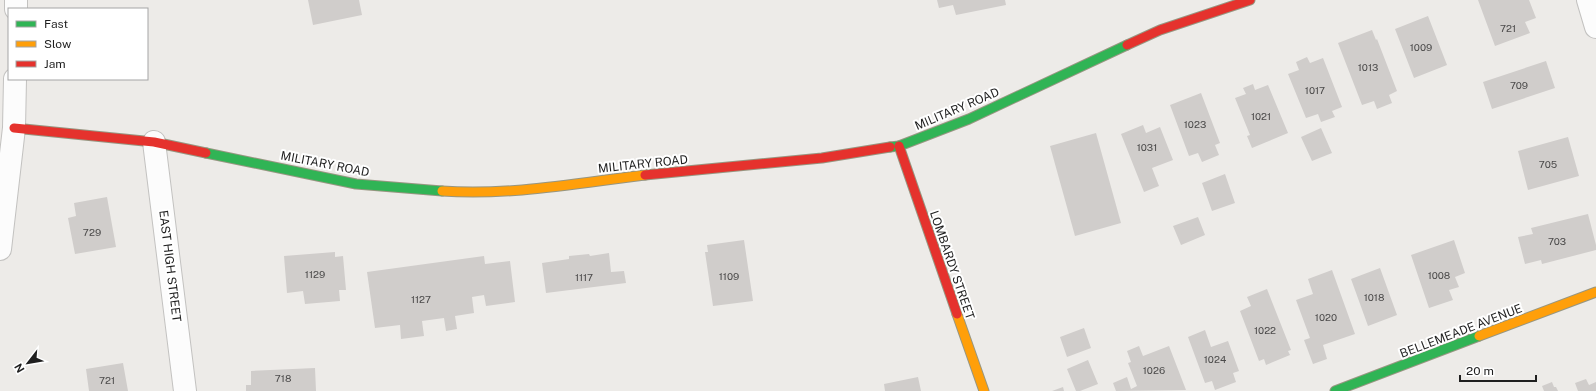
<svg xmlns="http://www.w3.org/2000/svg" width="1596" height="391" font-family="'Public Sans',sans-serif">
<style>
.building{fill:#d0cdcb}
.lines{fill:none;stroke-linecap:round;stroke-linejoin:round}
.street-casing{stroke:#c3c2c0;stroke-width:24}
.fast-casing{stroke:#979681;stroke-width:11}
.slow-casing{stroke:#979681;stroke-width:11}
.jam-casing{stroke:#979681;stroke-width:11}
.street{stroke:#fcfcfc;stroke-width:22}
.fast{stroke:#30b455;stroke-width:9}
.slow{stroke:#ff9f0a;stroke-width:9}
.jam{stroke:#e5322d;stroke-width:9}
.labels{text-anchor:middle;dominant-baseline:central;stroke-width:4;stroke-linejoin:round;paint-order:stroke}
.number-label{font-size:10px;fill:#4b4a4a}
.street-label{font-size:12px;fill:#1f1f1f;stroke:#fff}
</style>
<rect width="100%" height="100%" fill="#edebe8"/>
<!-- building -->
<path class="building" d="M308,0H359L362,15L313,25Z
M937,0H1005L1006,5L956,15L953,5L939,8Z
M1478,0H1529L1536,18L1525,22L1530,33L1495,46Z
M1428,16L1447,65L1414,78L1395,29Z
M1372,30L1376,40L1377,39L1397,91L1389,95L1392,103L1377,109L1374,101L1362,105L1338,43Z
M1307,57L1310,63L1323,58L1342,107L1332,111L1335,117L1321,122L1318,114L1306,118L1288,74L1299,70L1296,62Z
M1546,61L1555,88L1492,109L1483,82Z
M1253,84L1255,90L1268,85L1288,133L1252,148L1247,136L1250,135L1235,98L1246,94L1243,88Z
M1201,93L1220,143L1215,145L1219,155L1202,162L1198,153L1189,156L1170,105Z
M1143,125L1146,133L1160,127L1173,160L1152,168L1159,186L1144,192L1121,134Z
M1321,128L1332,153L1312,161L1301,137Z
M1096,133L1121,223L1075,236L1050,146Z
M1568,137L1579,176L1528,190L1518,151Z
M1225,174L1235,203L1212,211L1202,183Z
M107,197L116,247L75,254L68,218L76,216L74,203Z
M1588,214L1596,245V250L1542,264L1541,260L1525,264L1518,237L1533,234L1531,228Z
M1198,217L1205,235L1181,245L1173,226Z
M744,240L753,301L713,306L705,252H708L707,245Z
M1454,240L1465,273L1455,277L1459,287L1449,290L1453,300L1429,308L1411,255Z
M335,252V257L343,256L346,290H339L340,301L305,304L303,291L287,293L284,256Z
M609,253L611,272L624,271L626,283L546,293L542,263L569,259V256L589,254L590,256Z
M484,256L485,264L510,261L515,302L486,306L484,295L472,297L474,313L455,316L457,329L446,331L444,318L422,321L424,336L401,339L400,325L375,328L367,272Z
M1380,268L1397,315L1368,326L1351,279Z
M1332,270L1355,334L1323,345L1327,359L1313,364L1304,340L1310,338L1296,300L1313,294L1308,279Z
M1267,289L1291,350L1288,351L1290,355L1266,365L1264,359L1259,361L1240,311L1251,306L1247,297Z
M1084,328L1091,348L1067,357L1060,337Z
M1205,330L1211,347L1228,341L1239,371L1233,373L1236,382L1215,390L1212,381L1205,383L1188,337Z
M1139,346L1143,356L1169,346L1186,390L1116,391L1113,383L1127,377L1131,389L1137,386L1128,363L1131,362L1127,351Z
M1088,360L1098,384L1080,391H1076L1067,369Z
M123,363L128,391H89L86,369Z
M315,368L316,391H246V385H251V371Z
M918,377L921,391H885L884,384Z
M1586,379L1589,385L1596,382V391H1578L1575,383Z
M1552,382L1554,387H1556L1558,391H1544L1542,386Z
M1063,387L1064,391H1052Z"/>
<g class="lines">
<defs>
<path id="street" d="M1588,0L1596,27
M16,9V0
M154,142L185,391
M0,249L14,128L15,79"/>
<path id="fast" d="M890,147L899,146L969,119L1127,45
M206,153L356,184L442,191
M1335,391L1479,336"/>
<path id="slow" d="M442,191C509,196 578,183 645,175
M957,314L984,391
M1479,336L1596,292"/>
<path id="jam" d="M1127,45L1160,30L1250,0
M14,128L154,142L206,153
M899,146L957,314
M645,175L822,158L890,147"/>
</defs>
<!-- street casing -->
<use href="#street" class="street-casing"/>
<!-- fast casing -->
<use href="#fast" class="fast-casing"/>
<!-- slow casing -->
<use href="#slow" class="slow-casing"/>
<!-- jam casing -->
<use href="#jam" class="jam-casing"/>
<!-- street -->
<use href="#street" class="street"/>
<!-- fast -->
<use href="#fast" class="fast"/>
<!-- slow -->
<use href="#slow" class="slow"/>
<!-- jam -->
<use href="#jam" class="jam"/>
</g>
<g class="labels">
<!-- number labels -->
<g class="number-label">
<text x="1508" y="28">721</text>
<text x="1421" y="47">1009</text>
<text x="1368" y="67">1013</text>
<text x="1519" y="85">709</text>
<text x="1315" y="90">1017</text>
<text x="1261" y="116">1021</text>
<text x="1195" y="124">1023</text>
<text x="1147" y="147">1031</text>
<text x="1548" y="164">705</text>
<text x="92" y="232">729</text>
<text x="1557" y="241">703</text>
<text x="315" y="274">1129</text>
<text x="1439" y="275">1008</text>
<text x="729" y="276">1109</text>
<text x="584" y="277">1117</text>
<text x="1374" y="297">1018</text>
<text x="421" y="299">1127</text>
<text x="1326" y="317">1020</text>
<text x="1265" y="330">1022</text>
<text x="1215" y="359">1024</text>
<text x="1154" y="370">1026</text>
<text x="283" y="378">718</text>
<text x="107" y="380">721</text>
</g>
<!-- street labels -->
<g class="street-label">
<text transform="translate(957 109) rotate(-23)">MILITARY ROAD</text>
<text transform="translate(325 164) rotate(11)">MILITARY ROAD</text>
<text transform="translate(643 164) rotate(-6)">MILITARY ROAD</text>
<text transform="translate(952 265) rotate(71)">LOMBARDY STREET</text>
<text transform="translate(170 266) rotate(83)">EAST HIGH STREET</text>
<text transform="translate(1461 331) rotate(-21)">BELLEMEADE AVENUE</text>
</g>
</g>
<!-- legend -->
<rect x="8" y="8" width="140" height="72" fill="#ffffff" stroke="#a5a5a5"/>
<rect x="16" y="21" width="20" height="6" fill="#30b455" stroke="#a5a5a5"/>
<text x="44" y="28" font-size="12" fill="#1f1f1f">Fast</text>
<rect x="16" y="41" width="20" height="6" fill="#ff9f0a" stroke="#a5a5a5"/>
<text x="44" y="48" font-size="12" fill="#1f1f1f">Slow</text>
<rect x="16" y="61" width="20" height="6" fill="#e5322d" stroke="#a5a5a5"/>
<text x="44" y="68" font-size="12" fill="#1f1f1f">Jam</text>
<!-- north arrow -->
<g transform="translate(28 363) rotate(239)" stroke="#ffffff" stroke-width="3" paint-order="stroke">
<path d="M0-3L7 15L0 10L-7 15Z" fill="#1f1f1f"/>
<text y="-6" font-size="11" font-weight="bold" text-anchor="middle" fill="#1f1f1f">N</text>
</g>
<!-- scale -->
<path d="M1460 375v6h76v-6" fill="none" stroke="#1f1f1f" stroke-width="2"/>
<text x="1466" y="375" font-size="12" fill="#1f1f1f" stroke="#ffffff" stroke-width="3" paint-order="stroke">20 m</text>
</svg>
